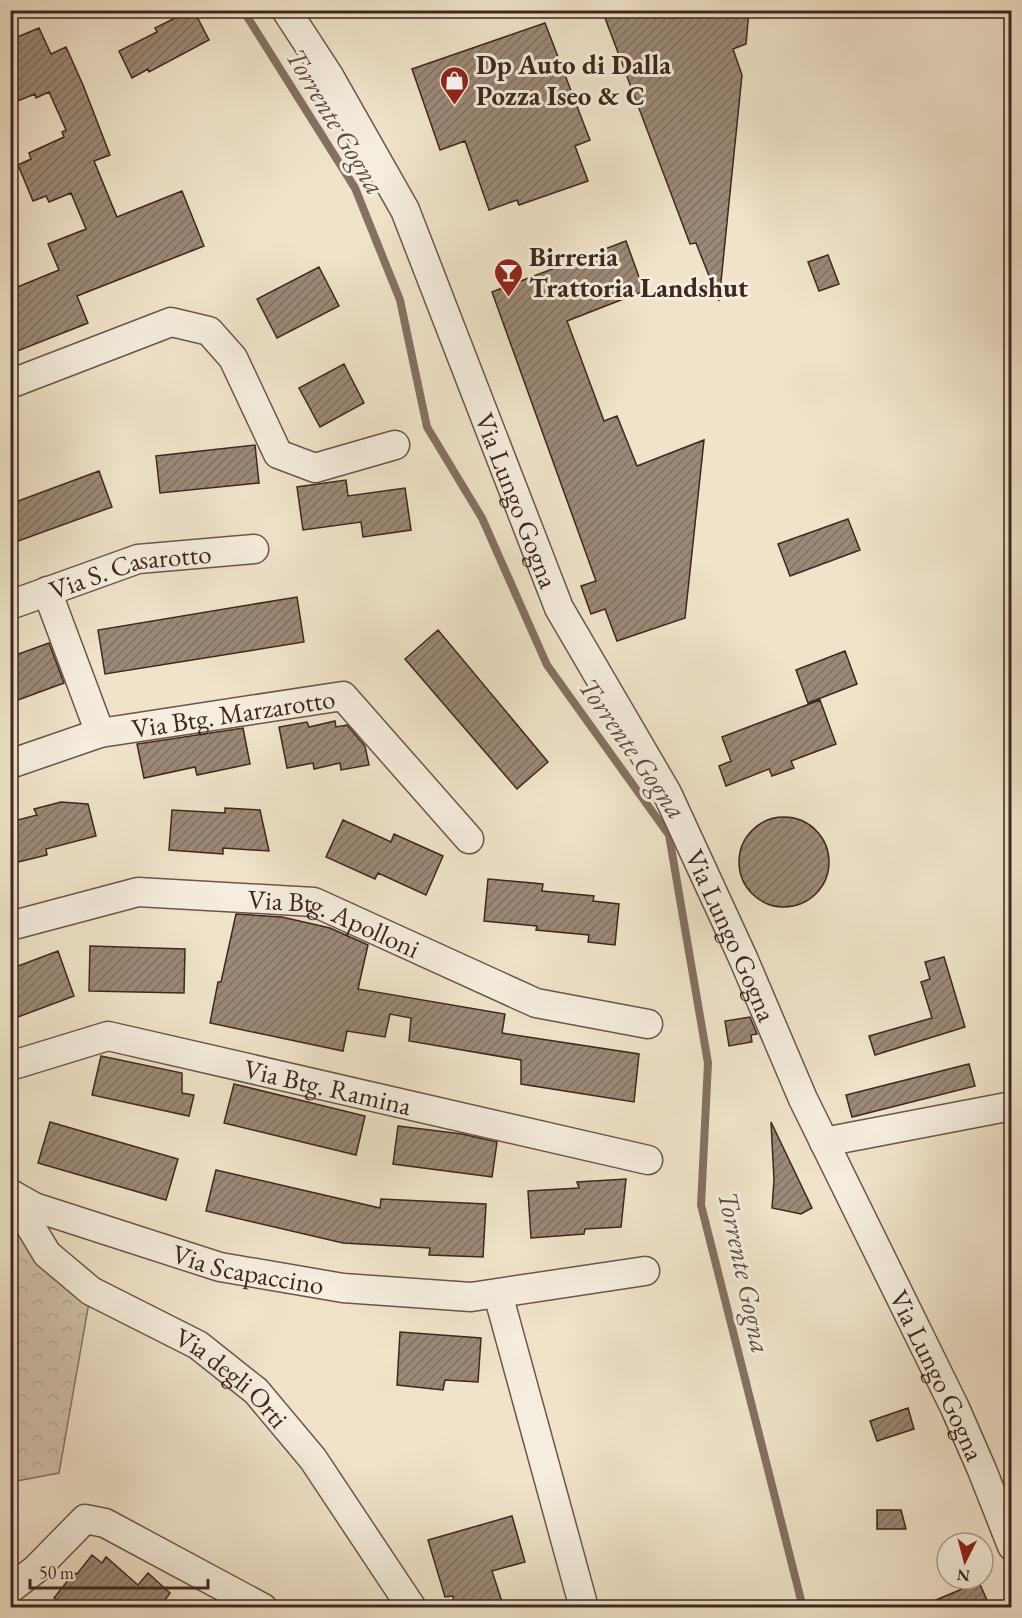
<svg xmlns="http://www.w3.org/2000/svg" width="1022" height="1618" font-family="'EB Garamond',serif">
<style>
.park{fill:url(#park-crowns);stroke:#887566;stroke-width:1.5}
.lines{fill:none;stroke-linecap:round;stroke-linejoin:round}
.stream{stroke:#847162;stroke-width:8}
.building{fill:url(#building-hatch);stroke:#3e271e;stroke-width:1.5}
.minor-casing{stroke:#6a5649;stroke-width:31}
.minor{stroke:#f5eddd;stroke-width:28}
.labels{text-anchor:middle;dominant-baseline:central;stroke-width:6;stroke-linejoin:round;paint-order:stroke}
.poi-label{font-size:27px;font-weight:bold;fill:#3e271e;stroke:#f5eddd;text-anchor:start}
.street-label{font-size:27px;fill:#3e271e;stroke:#f5eddd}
.water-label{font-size:28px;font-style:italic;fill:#614c40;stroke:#f5eddd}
</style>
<defs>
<pattern id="park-crowns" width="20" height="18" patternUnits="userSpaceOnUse" patternTransform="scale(1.5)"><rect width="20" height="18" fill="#d2c3ad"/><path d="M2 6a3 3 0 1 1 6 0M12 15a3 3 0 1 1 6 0" fill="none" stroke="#b5a894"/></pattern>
<pattern id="building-hatch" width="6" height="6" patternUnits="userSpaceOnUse" patternTransform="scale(1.5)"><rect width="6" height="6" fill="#9b8977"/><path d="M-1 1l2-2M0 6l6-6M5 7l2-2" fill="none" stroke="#807061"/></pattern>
</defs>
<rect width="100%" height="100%" fill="#f0e3ca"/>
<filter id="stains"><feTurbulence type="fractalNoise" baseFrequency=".00333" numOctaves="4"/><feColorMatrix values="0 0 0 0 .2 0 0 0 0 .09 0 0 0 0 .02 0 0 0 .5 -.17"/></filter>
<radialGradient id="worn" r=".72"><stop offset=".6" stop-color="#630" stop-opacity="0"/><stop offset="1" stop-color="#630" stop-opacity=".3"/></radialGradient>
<!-- park -->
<path class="park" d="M10,1192L91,1291L59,1473L11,1482Z"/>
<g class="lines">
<!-- stream -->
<path class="stream" d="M243,10L355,188L400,300L427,427L482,518L547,665L669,835L708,1063L701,1205L803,1608"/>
</g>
<!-- building -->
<path class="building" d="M602,10H749L746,44L733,49L742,75L719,301L696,243L690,244Z
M194,11L209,40L149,72L148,69L132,78L119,51L157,32L155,28L183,14L184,16Z
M545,23L590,140L575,146L588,181L519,205L517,200L489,210L465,141L440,150L412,69Z
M39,28L51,54L66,47L83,85L110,155L94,161L117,217L182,191L204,246L77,296L88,323L10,354V290L59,270L48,244L86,229L71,193L49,202L46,196L33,201L18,165L31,159L29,153L64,137L62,132L66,130L49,92L36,98L35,94L10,104V40Z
M626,241L644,291L567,321L604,421L617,416L637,466L704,440L685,618L617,641L605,609L591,614L581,586L596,581L492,292Z
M828,255L839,284L819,291L808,262Z
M319,267L339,306L277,338L257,299Z
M344,364L364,403L320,427L299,388Z
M255,445L259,483L160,493L156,456Z
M99,471L112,507L10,544V504Z
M346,480L348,496L405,488L411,530L363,537L361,522L303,530L297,487Z
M848,519L860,550L790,576L778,544Z
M297,597L304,642L105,674L98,630Z
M438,630L548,762L517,789L405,659Z
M49,643L64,683L10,703V657Z
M845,651L857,684L808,703L796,670Z
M820,700L836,744L791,761L794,768L772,776L769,769L726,786L719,766L731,761L722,737Z
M335,721L336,727L347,725L365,746L369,765L341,770L340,763L314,769L313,763L287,768L279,727L307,722L309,727Z
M243,728L250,764L197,775L195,767L144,778L137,744Z
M61,802L88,804L96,836L46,849L47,855L10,864V822L37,815L34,809Z
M225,808L260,810L269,851L223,848V854L169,850L172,810L225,813Z
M739 862a45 45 0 1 1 90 0a45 45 0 1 1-90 0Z
M343,820L391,842L394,834L443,856L426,895L378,873L375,879L326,857Z
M488,879L543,884L542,891L594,896L593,901L619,904L615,945L588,942L589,935L536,930L537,926L484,921Z
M236,914L282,917L330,928L368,945L358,989L505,1014L502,1033L639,1054L634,1102L521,1084V1060L409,1041L411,1018L390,1014L385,1037L347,1031L343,1051L210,1023L218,982H221Z
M90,946L185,949L184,993L89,991Z
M58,951L74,996L10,1020V969Z
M944,957L965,1027L875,1055L869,1036L932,1018L921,982L930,979L925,962Z
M750,1017L757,1034L751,1035L752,1042L729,1046L725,1021Z
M101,1056L182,1073V1093L194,1095L189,1116L92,1095Z
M969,1064L975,1086L852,1117L846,1095Z
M234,1084L365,1116L356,1155L224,1123Z
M50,1122L178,1159L166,1200L38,1163Z
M771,1122L812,1208L801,1214L772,1208L774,1180Z
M398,1126L462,1134L497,1142L492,1177L393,1164Z
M216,1170L380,1208L381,1199L486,1204L483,1257L429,1255L430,1248L343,1243L206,1211Z
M626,1179L621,1227L585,1229L584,1234L531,1238L528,1191L579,1188L577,1182Z
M400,1332L481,1338L478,1382L445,1380L443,1390L397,1385Z
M908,1408L914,1429L877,1441L870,1421Z
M877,1510H901L906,1529H877Z
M512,1516L525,1562L492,1571L504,1608H454L453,1596L445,1597L428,1540Z
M92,1555L102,1563L106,1557L138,1585L148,1573L170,1593L159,1608H66L54,1598L74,1573L77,1574Z
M979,1582L990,1607H919Z"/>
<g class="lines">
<defs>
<g id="minor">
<path id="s1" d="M286,10L329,76L405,210L559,608L667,793L743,958L803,1099L955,1408L982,1470L1012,1546"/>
<path d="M10,384L171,322L209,331L233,358L278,454L315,468L395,445"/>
<path d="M47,591L100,733"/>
<path id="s2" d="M10,605L138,559L254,549"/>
<path id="s3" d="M10,764L100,733L343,696L469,839"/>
<path id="s4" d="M10,926L138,892L314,902L536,1003L648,1024"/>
<path id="s5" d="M10,1066L108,1036L648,1160"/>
<path d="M824,1142L1012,1106"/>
<path id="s6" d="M11,1194L34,1207L220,1267L343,1288L471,1297L645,1271"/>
<path id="s7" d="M11,1194L47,1254L91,1291L198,1345L256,1391L313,1459L412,1608"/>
<path d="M498,1294L584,1608"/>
<path d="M10,1589L36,1569L85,1519L105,1523L263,1608"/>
</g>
</defs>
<!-- minor casing -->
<use href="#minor" class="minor-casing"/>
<!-- minor -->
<use href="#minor" class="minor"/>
</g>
<!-- icons -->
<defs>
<symbol id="shop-pin" viewBox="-11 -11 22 30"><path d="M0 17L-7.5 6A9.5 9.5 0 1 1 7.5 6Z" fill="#8f2418" stroke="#f5eddd"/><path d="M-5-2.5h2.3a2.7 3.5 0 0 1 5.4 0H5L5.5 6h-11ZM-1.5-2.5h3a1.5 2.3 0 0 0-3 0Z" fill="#fff"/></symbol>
<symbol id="bar-pin" viewBox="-11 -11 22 30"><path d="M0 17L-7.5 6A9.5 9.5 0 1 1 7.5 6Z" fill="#8f2418" stroke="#f5eddd"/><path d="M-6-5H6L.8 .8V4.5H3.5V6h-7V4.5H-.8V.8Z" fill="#fff"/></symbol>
</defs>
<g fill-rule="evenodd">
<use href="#shop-pin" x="438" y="64" width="33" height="45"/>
<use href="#bar-pin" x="492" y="256" width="33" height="45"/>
</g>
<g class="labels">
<!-- poi labels -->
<g class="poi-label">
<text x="476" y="64">Dp Auto di Dalla<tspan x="476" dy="31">Pozza Iseo &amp; C</tspan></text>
<text x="529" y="256">Birreria<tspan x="529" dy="31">Trattoria Landshut</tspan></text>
</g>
<!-- street labels -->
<g class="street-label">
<text stroke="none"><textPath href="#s1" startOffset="544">Via Lungo Gogna</textPath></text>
<text stroke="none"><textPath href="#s2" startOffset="126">Via S. Casarotto</textPath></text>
<text stroke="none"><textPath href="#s3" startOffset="230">Via Btg. Marzarotto</textPath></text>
<text stroke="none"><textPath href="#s4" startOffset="333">Via Btg. Apolloni</textPath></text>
<text stroke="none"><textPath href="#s1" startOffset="1030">Via Lungo Gogna</textPath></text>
<text stroke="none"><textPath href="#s5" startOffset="328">Via Btg. Ramina</textPath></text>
<text stroke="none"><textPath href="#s6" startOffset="250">Via Scapaccino</textPath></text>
<text stroke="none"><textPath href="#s1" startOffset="1516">Via Lungo Gogna</textPath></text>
<text stroke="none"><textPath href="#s7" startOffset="294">Via degli Orti</textPath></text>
</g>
<!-- water labels -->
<g class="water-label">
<text transform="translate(336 121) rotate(59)">Torrente Gogna</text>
<text transform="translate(633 748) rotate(55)">Torrente Gogna</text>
<text transform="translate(745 1272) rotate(78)">Torrente Gogna</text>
</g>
</g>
<!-- margin -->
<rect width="1022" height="1618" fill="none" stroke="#f0e3ca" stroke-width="36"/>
<rect x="12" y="12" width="998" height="1594" fill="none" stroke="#3e271e" stroke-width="3"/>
<rect x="18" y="18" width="986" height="1582" fill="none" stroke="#3e271e" stroke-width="1.5"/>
<!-- north arrow -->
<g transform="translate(965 1561) rotate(186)"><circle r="28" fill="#f5eddd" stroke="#ac9e91" stroke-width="1.5"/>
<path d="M0-4.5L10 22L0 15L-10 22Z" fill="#8f2418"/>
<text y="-9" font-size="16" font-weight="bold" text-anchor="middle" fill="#3e271e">N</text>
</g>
<!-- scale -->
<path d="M30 1579v9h178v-9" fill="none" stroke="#3e271e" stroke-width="3"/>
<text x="39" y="1579" font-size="18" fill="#3e271e" stroke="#f5eddd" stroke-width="4.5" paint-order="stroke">50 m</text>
<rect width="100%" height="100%" filter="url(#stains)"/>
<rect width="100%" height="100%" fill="url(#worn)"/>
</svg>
